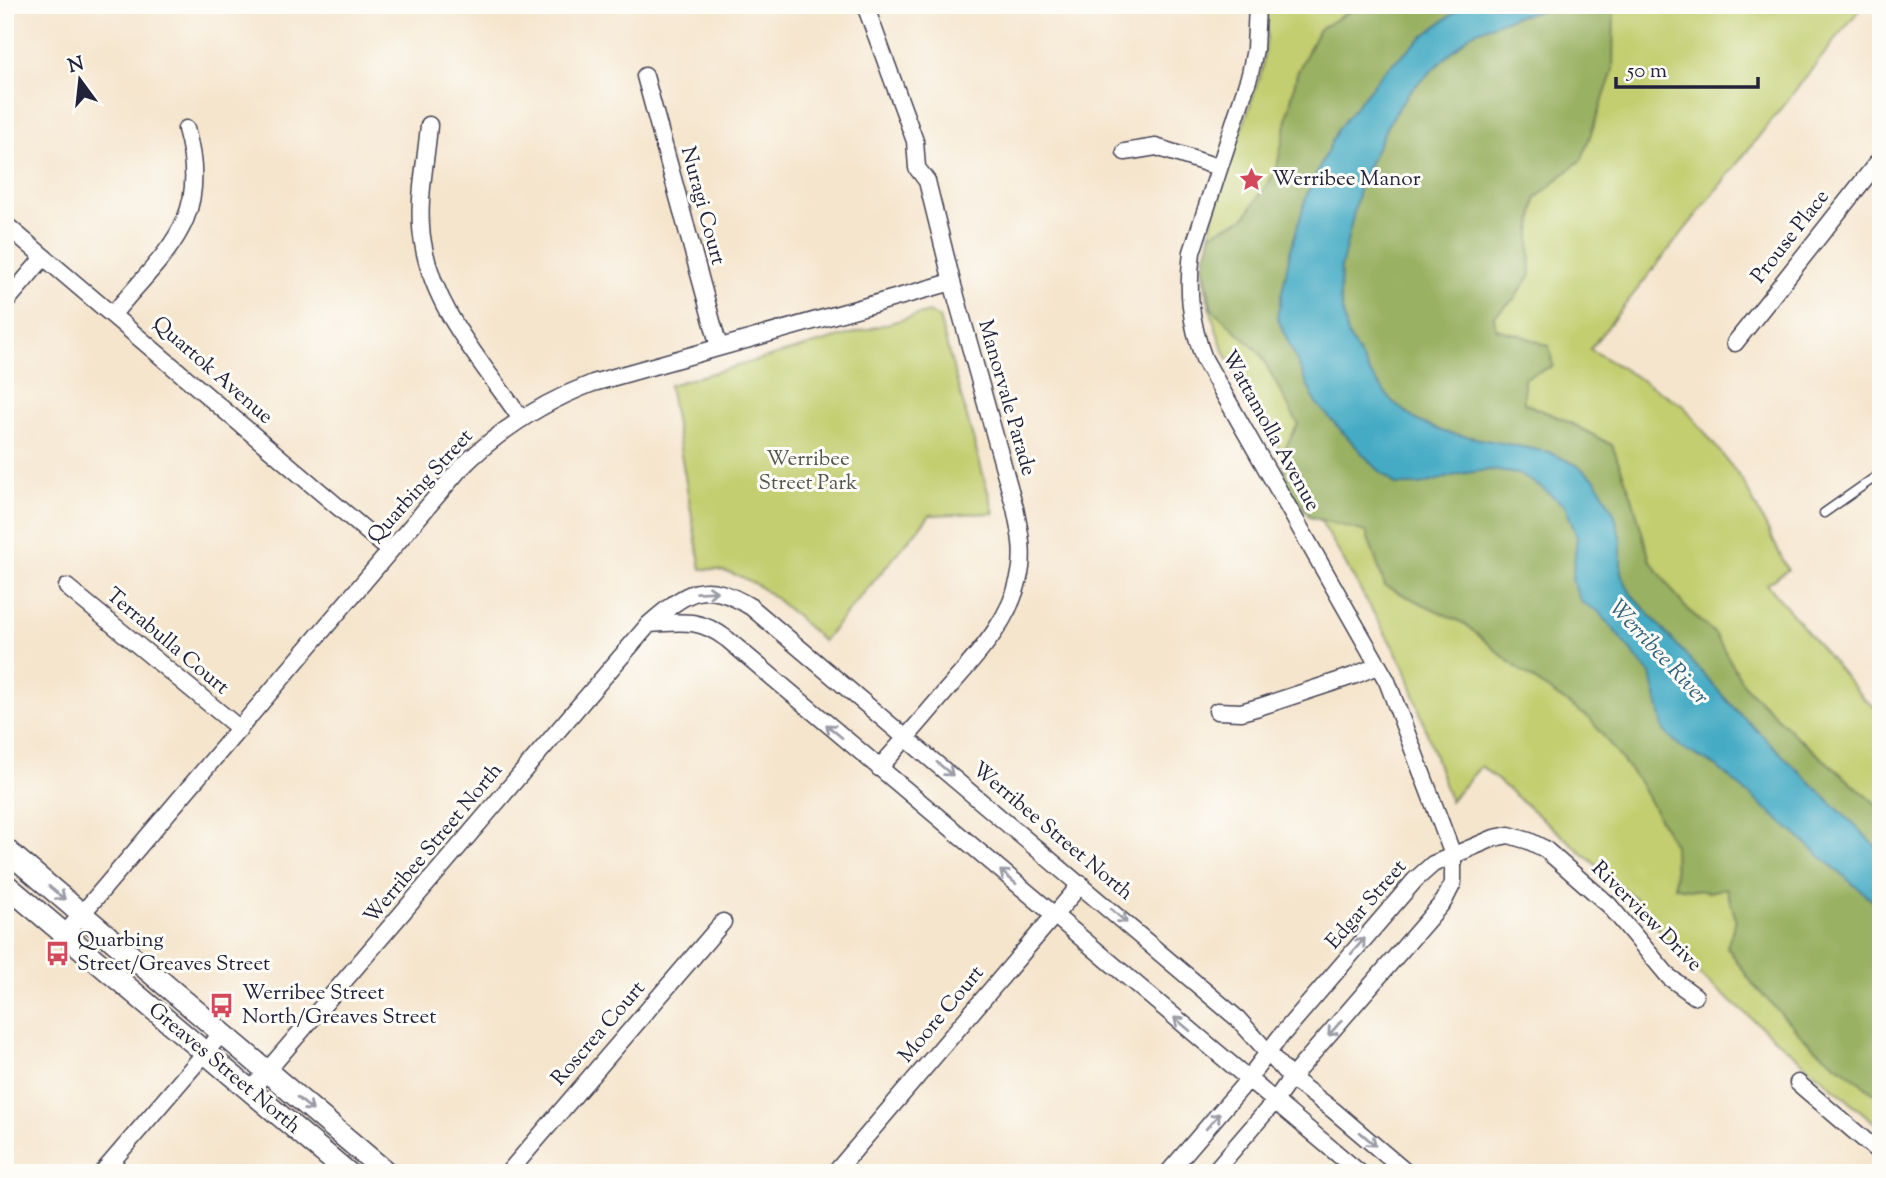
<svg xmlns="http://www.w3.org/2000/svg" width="1886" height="1178" font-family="'Sorts Mill Goudy',serif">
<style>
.green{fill:#c2ce70;stroke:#727856;stroke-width:2}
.forest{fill:#99b162;stroke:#5e6a4e;stroke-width:2}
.water{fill:#44abc4;stroke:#336680;stroke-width:2}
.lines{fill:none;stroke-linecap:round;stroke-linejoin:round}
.lane-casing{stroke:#423f51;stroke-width:11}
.street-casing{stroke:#423f51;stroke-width:19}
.secondary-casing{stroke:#423f51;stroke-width:24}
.lane{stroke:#fff;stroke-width:8}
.street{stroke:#fff;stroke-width:16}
.secondary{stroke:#fff;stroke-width:21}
.oneway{stroke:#9c9ca7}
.labels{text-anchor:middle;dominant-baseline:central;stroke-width:6;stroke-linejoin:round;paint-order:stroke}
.poi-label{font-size:21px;fill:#22223b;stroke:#fdfcf7;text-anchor:start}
.street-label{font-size:21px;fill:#22223b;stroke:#fdfcf7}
.park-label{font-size:21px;fill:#52564b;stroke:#fdfcf7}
.water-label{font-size:23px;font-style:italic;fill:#316079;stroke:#fdfcf7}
</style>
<rect width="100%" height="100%" fill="#fdfcf7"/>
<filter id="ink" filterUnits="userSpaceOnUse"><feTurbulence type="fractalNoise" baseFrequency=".0143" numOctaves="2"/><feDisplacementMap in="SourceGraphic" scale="14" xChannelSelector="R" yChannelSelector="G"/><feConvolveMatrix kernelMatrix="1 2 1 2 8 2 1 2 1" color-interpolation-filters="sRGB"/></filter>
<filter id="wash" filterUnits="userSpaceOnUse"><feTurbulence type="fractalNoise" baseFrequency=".00686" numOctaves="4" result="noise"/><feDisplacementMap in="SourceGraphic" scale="28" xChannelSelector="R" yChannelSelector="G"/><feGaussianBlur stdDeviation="1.57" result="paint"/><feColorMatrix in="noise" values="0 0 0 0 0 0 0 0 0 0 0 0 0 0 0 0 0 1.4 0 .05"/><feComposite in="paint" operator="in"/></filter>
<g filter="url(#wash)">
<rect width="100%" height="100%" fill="#f5e5cd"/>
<!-- green -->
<path class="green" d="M1267,5H1863L1590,349L1683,405L1743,481L1788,570L1767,584L1863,698L1881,712V1128L1682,960L1638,901L1481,766L1450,801L1405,668L1226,355C1216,333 1203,290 1204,266C1204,251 1212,239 1211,223L1262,69L1267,36Z
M929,312L939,318L994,513L930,515L823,641C788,610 752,567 701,569L669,385Z"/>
<!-- forest -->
<path class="forest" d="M1361,5H1614L1613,71L1582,159L1536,198L1530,239L1531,275L1514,299L1494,316L1496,329L1520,335L1549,346L1553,366L1524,378V403L1565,420L1612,445L1632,497L1650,560L1684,606L1715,634L1744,685L1795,735L1881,808V1098L1810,1044L1755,987L1727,947L1736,919L1726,888L1709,892L1675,887L1674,845L1639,782L1590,719L1517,668L1465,624L1385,586L1366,532L1310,517L1286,485L1282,454L1298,424L1260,353L1212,309L1203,264L1212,233L1244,218L1276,171L1297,73L1319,29Z"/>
<!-- water -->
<path class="water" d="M1464,5H1553L1548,10L1513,17L1472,33L1409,92L1387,126L1361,182L1341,268L1340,299L1348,335L1370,373L1392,401L1416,420L1444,432L1549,452L1577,465L1596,480L1615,515L1621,541V573L1631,594L1733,707L1881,851V908L1716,766L1682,748L1664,731L1651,675L1599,612L1581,602L1572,580L1577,537L1565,506L1541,487L1518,474L1489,470L1460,474L1420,485H1396L1373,465L1315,402L1277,317L1290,252L1307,194L1337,130L1384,71L1421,38Z"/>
</g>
<g filter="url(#ink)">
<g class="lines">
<defs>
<path id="lane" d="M1824,513L1881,473"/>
<path id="street" d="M865,5L915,141L917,168L927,181L952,282L1015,508C1020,531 1025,555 1019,578C1009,623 975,657 946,691C924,717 902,743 879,768
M645,76L719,347
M429,125C426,163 416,205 423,243C434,311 484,364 521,419
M1125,152L1156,147L1218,167
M5,224L390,551
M5,303L44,257
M113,314C167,249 212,220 186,129
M1735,343L1881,158
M67,587L240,729
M649,624C683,622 699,618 727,639L1360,1173
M1217,711L1241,712L1259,707L1353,676L1377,666
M64,935L458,471C496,432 541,403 593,383L952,282
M1798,1083L1881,1154
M250,1091L649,624C688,591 703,578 751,607L1238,1019L1291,1078L1333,1110L1407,1173
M102,1173L222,1033
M508,1173L723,922
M835,1173L1081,884
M1168,1173L1241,1088L1279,1038L1415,880L1433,864L1494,838L1509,835L1529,841L1545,849L1609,905L1669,977L1695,996
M1213,1173L1275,1101L1291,1078L1444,901L1453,883V855L1387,681L1204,359C1190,322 1187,290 1192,252L1250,74L1255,49L1257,5"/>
<path id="secondary" d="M5,849L387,1173
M5,884L348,1173"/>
</defs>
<!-- lane casing -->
<use href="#lane" class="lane-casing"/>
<!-- street casing -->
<use href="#street" class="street-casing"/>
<!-- secondary casing -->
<use href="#secondary" class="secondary-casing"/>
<!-- lane -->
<use href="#lane" class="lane"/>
<!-- street -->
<use href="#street" class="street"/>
<!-- secondary -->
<use href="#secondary" class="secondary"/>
</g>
<!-- one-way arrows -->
<defs><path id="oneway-shaft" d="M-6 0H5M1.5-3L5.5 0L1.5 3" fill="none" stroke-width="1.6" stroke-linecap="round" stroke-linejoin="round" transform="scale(1.75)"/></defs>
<g class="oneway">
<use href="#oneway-shaft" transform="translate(707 592) rotate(-3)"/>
<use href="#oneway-shaft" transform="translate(834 731) rotate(-140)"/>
<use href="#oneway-shaft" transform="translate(945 769) rotate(40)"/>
<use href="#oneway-shaft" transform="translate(1008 877) rotate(-140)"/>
<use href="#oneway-shaft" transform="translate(57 893) rotate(40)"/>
<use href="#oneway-shaft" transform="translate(1119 916) rotate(41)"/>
<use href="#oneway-shaft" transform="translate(1358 946) rotate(-49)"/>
<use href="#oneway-shaft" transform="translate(1182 1024) rotate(-140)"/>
<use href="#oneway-shaft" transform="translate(1335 1028) rotate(131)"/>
<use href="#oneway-shaft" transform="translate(305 1104) rotate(40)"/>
<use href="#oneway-shaft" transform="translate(1213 1121) rotate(-49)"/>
<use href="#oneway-shaft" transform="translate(1368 1139) rotate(41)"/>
</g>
</g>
<!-- icons -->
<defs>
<symbol id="sight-bare" viewBox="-9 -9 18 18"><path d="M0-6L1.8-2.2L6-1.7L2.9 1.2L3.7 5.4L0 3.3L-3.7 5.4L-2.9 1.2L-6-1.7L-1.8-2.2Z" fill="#d1495b" stroke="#fdfcf7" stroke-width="2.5" paint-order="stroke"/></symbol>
<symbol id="bus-bare" viewBox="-9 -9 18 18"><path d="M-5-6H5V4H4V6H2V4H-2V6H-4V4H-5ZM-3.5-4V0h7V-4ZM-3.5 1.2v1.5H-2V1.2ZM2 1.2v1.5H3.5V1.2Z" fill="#d1495b" stroke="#fdfcf7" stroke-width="2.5" paint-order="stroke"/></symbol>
</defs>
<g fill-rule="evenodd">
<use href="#sight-bare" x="1234" y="162" width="35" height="35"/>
<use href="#bus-bare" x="40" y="936" width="35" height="35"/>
<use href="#bus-bare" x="204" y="988" width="35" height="35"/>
</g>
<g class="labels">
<!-- poi labels -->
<g class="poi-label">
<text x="1272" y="180">Werribee Manor</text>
<text x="77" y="941">Quarbing<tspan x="77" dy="24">Street/Greaves Street</tspan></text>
<text x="242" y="994">Werribee Street<tspan x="242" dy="24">North/Greaves Street</tspan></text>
</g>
<!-- street labels -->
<g class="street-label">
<text transform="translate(702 206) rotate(75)">Nuragi Court</text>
<text transform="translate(1791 237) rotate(-52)">Prouse Place</text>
<text transform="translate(212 371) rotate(41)">Quartok Avenue</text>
<text transform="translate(1006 398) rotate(74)">Manorvale Parade</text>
<text transform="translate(1270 431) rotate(61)">Wattamolla Avenue</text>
<text transform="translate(421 487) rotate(-48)">Quarbing Street</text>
<text transform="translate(167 642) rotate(40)">Terrabulla Court</text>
<text transform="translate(1052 832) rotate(40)">Werribee Street North</text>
<text transform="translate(434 844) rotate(-50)">Werribee Street North</text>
<text transform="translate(1367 905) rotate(-49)">Edgar Street</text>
<text transform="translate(1646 917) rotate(45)">Riverview Drive</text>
<text transform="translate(942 1015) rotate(-50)">Moore Court</text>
<text transform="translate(599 1034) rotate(-49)">Roscrea Court</text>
<text transform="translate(224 1069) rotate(40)">Greaves Street North</text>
</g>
<!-- park labels -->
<g class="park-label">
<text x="808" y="460">Werribee<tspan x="808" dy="24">Street Park</tspan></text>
</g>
<!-- water labels -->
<g class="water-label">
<text transform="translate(1658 653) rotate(47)">Werribee River</text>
</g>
</g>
<!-- margin -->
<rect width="1886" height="1178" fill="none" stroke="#fdfcf7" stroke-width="28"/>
<!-- north arrow -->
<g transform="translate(80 80) rotate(345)" stroke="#fdfcf7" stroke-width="5" paint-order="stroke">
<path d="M0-5L12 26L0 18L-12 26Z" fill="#22223b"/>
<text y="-10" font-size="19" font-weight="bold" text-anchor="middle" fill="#22223b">N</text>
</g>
<!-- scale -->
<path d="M1616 77v10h142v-10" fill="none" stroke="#22223b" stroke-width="3.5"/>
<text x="1627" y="77" font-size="21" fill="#22223b" stroke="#fdfcf7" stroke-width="5" paint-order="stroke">50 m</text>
</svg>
